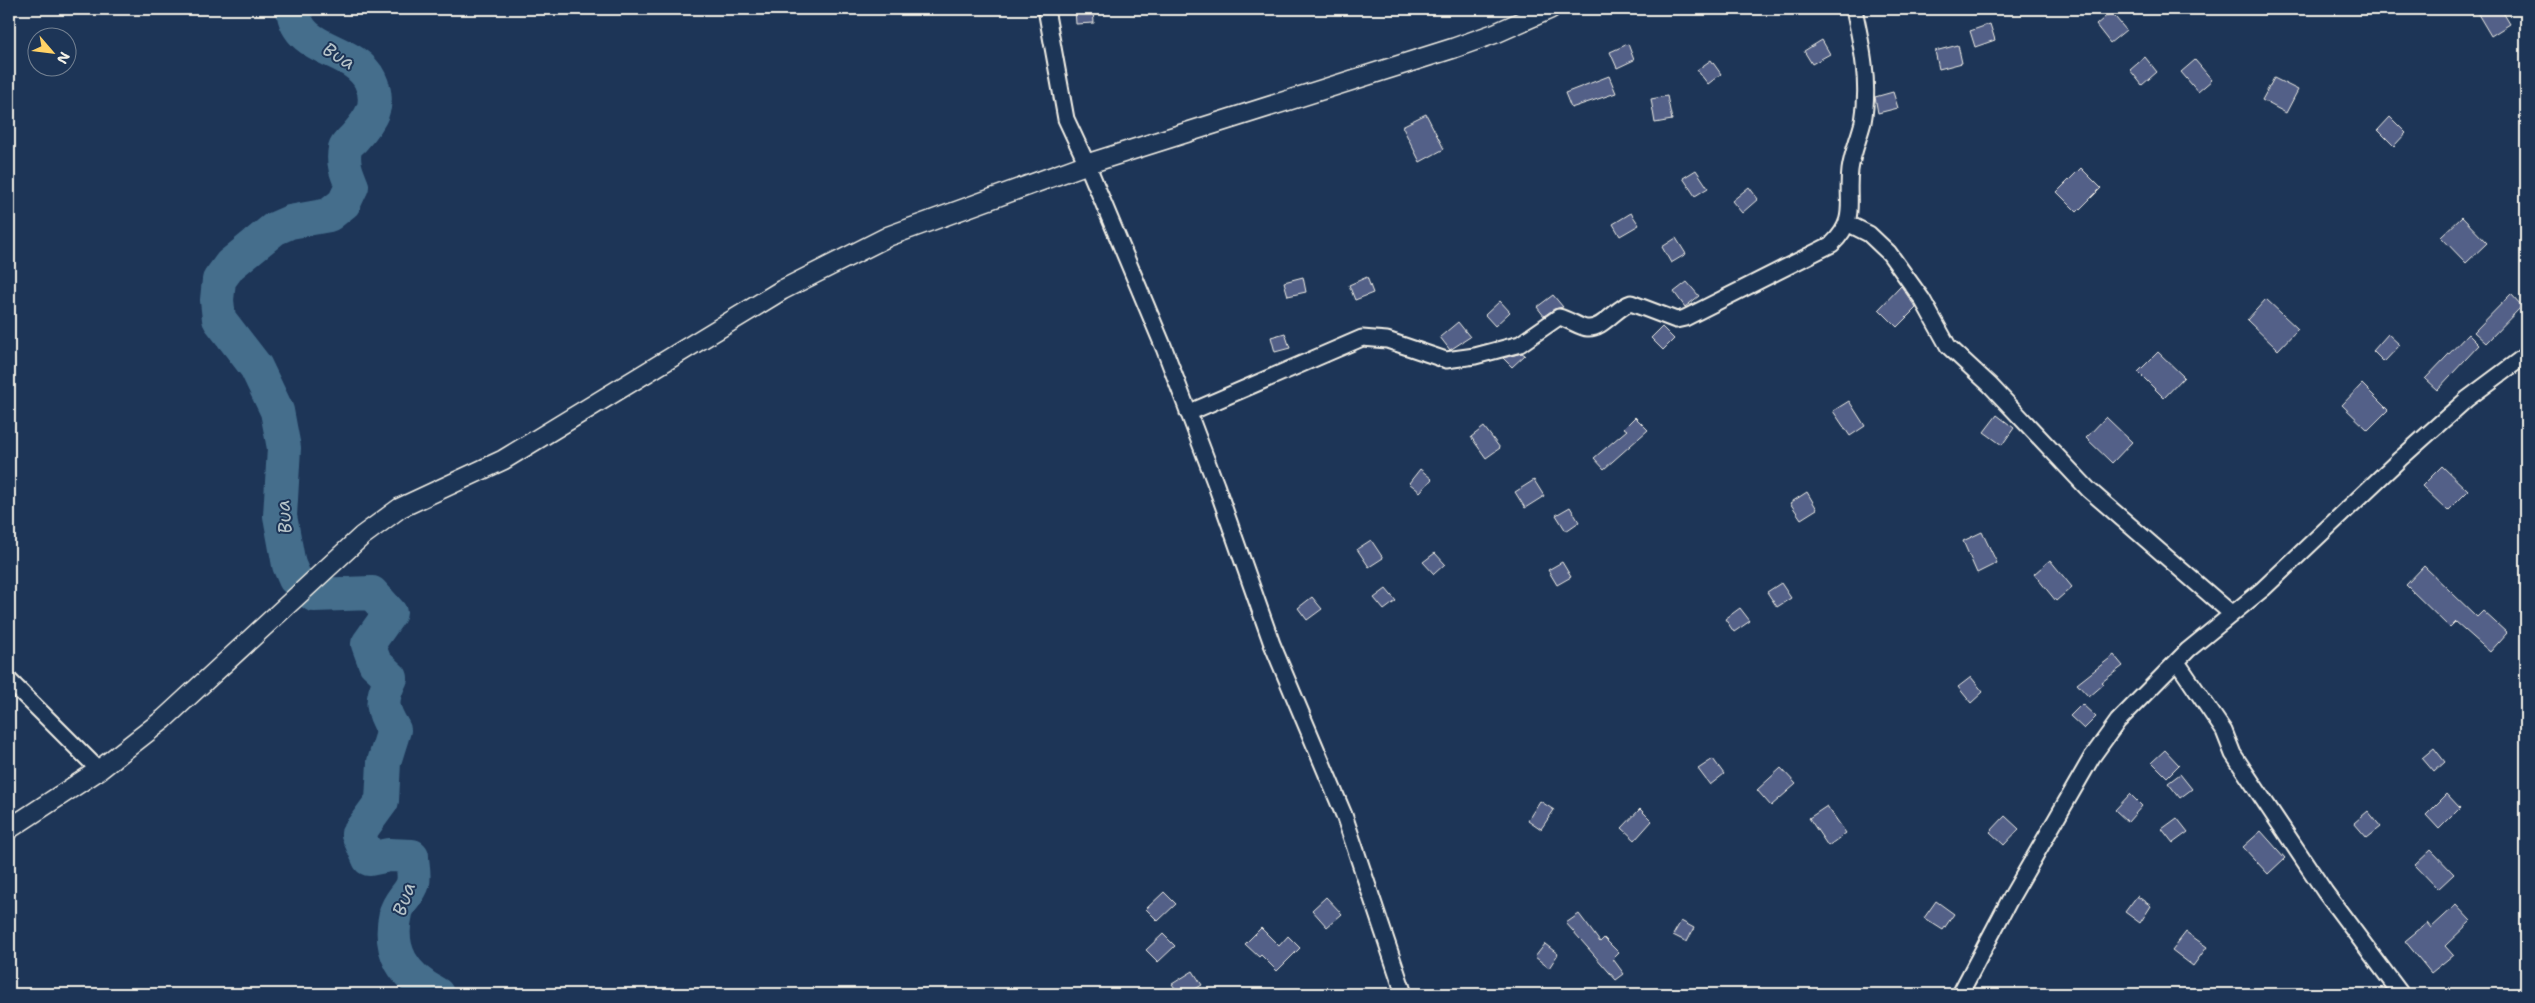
<svg xmlns="http://www.w3.org/2000/svg" width="2535" height="1003" font-family="'Shantell Sans',sans-serif">
<style>
.lines{fill:none;stroke-linecap:round;stroke-linejoin:round}
.river{stroke:#446e8c;stroke-width:34}
.building{fill:#526188;stroke:#f4f1e8}
.minor-casing{stroke:#f4f1e8;stroke-width:19}
.tertiary-casing{stroke:#f4f1e8;stroke-width:22}
.minor{stroke:#1d3557;stroke-width:15}
.tertiary{stroke:#1d3557;stroke-width:19}
.labels{text-anchor:middle;dominant-baseline:central;stroke-width:4;stroke-linejoin:round;paint-order:stroke}
.water-label{font-size:19px;font-style:italic;fill:#b6c3c8;stroke:#1d3557}
</style>
<rect width="100%" height="100%" fill="#1d3557"/>
<filter id="ink" filterUnits="userSpaceOnUse"><feTurbulence type="fractalNoise" baseFrequency=".02" numOctaves="2"/><feDisplacementMap in="SourceGraphic" scale="10" xChannelSelector="R" yChannelSelector="G"/><feConvolveMatrix kernelMatrix="1 2 1 2 8 2 1 2 1" color-interpolation-filters="sRGB"/></filter>
<g filter="url(#ink)">
<g class="lines">
<!-- river -->
<path class="river" d="M293,9C297,53 353,46 370,80C382,105 370,120 354,138C351,141 346,145 345,149C342,163 347,174 352,186L344,203L329,215L290,222L274,229L230,265L219,280L217,300L219,319L256,367L277,411L284,448L280,516L289,565L295,579L314,595L372,593L390,613L368,644L375,663L391,678C380,701 381,709 394,730L384,762L382,801L358,834L369,859L389,855L412,856C412,864 415,875 413,883C410,894 398,902 396,913C387,951 404,977 437,994"/>
</g>
<!-- building -->
<path class="building" d="M1075,9H1093L1094,23L1076,24Z
M2475,9H2501L2510,24L2491,36Z
M2111,12L2126,30L2110,43L2096,25Z
M1990,24L1995,40L1975,47L1970,31Z
M1822,40L1830,54L1812,64L1804,51Z
M1628,44L1634,60L1617,68L1610,52Z
M1958,45L1962,63L1939,69L1935,51Z
M2145,57L2157,72L2142,85L2130,70Z
M1711,60L1721,74L1708,84L1697,70Z
M2195,60L2212,80L2198,92L2181,72Z
M1609,76L1616,93L1571,108L1565,93Z
M2274,78L2298,90L2286,113L2262,100Z
M1893,92L1898,108L1878,113L1875,97Z
M1667,96L1672,120L1655,123L1651,99Z
M1426,114L1444,149L1420,162L1402,126Z
M2390,117L2406,133L2394,146L2378,130Z
M2081,168L2101,188L2077,212L2057,192Z
M1696,170L1708,188L1695,196L1683,178Z
M1749,187L1758,199L1742,213L1732,201Z
M1631,213L1639,225L1620,236L1613,224Z
M2462,217L2487,243L2466,263L2441,237Z
M1676,238L1686,254L1671,263L1662,247Z
M1303,277L1306,292L1288,296L1284,282Z
M1367,277L1373,293L1355,300L1349,285Z
M1687,282L1699,296L1685,307L1674,292Z
M1901,286L1916,308L1897,327L1879,309Z
M2511,294L2522,306L2486,343L2474,332Z
M1553,295L1563,307L1554,309L1544,316L1537,307Z
M2266,299L2298,329L2278,350L2247,320Z
M1500,301L1510,312L1495,326L1485,315Z
M1458,322L1470,337L1450,350L1440,337Z
M1662,327L1674,339L1663,350L1651,338Z
M1285,333L1290,348L1275,352L1271,337Z
M2388,334L2400,345L2384,362L2373,351Z
M2468,334L2479,345L2437,390L2425,379Z
M2158,352L2184,377L2164,398L2138,372Z
M1522,353L1525,355L1512,367L1503,358Z
M2362,384L2388,410L2368,430L2342,405Z
M1849,401L1865,426L1850,436L1833,411Z
M1997,415L2014,428L2002,445L1984,432Z
M1635,417L1648,430L1604,469L1594,458L1627,430L1624,428Z
M2106,417L2132,442L2112,463L2086,438Z
M1484,427L1500,448L1486,458L1471,437Z
M2442,466L2468,491L2448,511L2422,486Z
M1420,469L1432,479L1420,492L1409,483Z
M1534,480L1544,496L1525,508L1515,492Z
M1807,492L1817,509L1801,519L1790,503Z
M1570,507L1579,522L1566,531L1556,515Z
M1982,532L1997,563L1977,573L1963,541Z
M1371,540L1383,558L1369,567L1357,549Z
M1435,553L1445,564L1434,574L1423,562Z
M2050,560L2072,587L2056,601L2034,574Z
M1562,562L1571,577L1557,585L1548,570Z
M2424,566L2477,617L2483,611L2507,633L2490,652L2456,622L2450,628L2406,585Z
M1781,583L1791,598L1777,607L1767,592Z
M1386,589L1396,601L1384,610L1374,598Z
M1312,597L1322,609L1307,620L1298,608Z
M1740,608L1750,621L1734,632L1725,619Z
M2114,655L2123,666L2102,682L2104,684L2089,697L2077,684Z
M1971,677L1983,692L1971,703L1958,687Z
M2082,704L2096,717L2084,729L2070,716Z
M2434,748L2445,762L2434,772L2422,758Z
M2165,750L2179,765L2167,777L2152,762Z
M1713,759L1724,774L1710,785L1698,769Z
M1781,768L1796,784L1771,806L1757,790Z
M2180,774L2192,789L2180,798L2168,783Z
M2130,794L2142,806L2128,822L2115,810Z
M2447,794L2460,808L2439,829L2426,815Z
M1540,801L1554,810L1541,829L1528,820Z
M1827,806L1846,833L1828,846L1809,818Z
M1640,809L1652,821L1635,840L1622,828Z
M2368,811L2381,827L2367,838L2354,823Z
M2005,816L2019,829L2004,845L1990,832Z
M2177,818L2188,832L2173,843L2162,829Z
M2261,831L2285,858L2268,874L2243,847Z
M2431,850L2454,874L2438,889L2415,865Z
M1164,892L1176,904L1158,921L1146,909Z
M2137,896L2151,906L2140,923L2125,912Z
M1326,897L1342,914L1327,927L1312,910Z
M1936,901L1954,914L1943,930L1924,918Z
M2456,905L2471,921L2445,946L2453,955L2431,973L2405,941L2427,923L2431,928Z
M1579,914L1600,942L1604,938L1619,953L1613,959L1624,974L1616,980L1566,923Z
M1681,921L1694,928L1687,942L1673,935Z
M1261,928L1279,946L1288,936L1300,948L1277,971L1261,955L1259,957L1245,944Z
M2186,932L2207,947L2193,966L2172,950Z
M1163,934L1175,946L1158,962L1146,950Z
M1545,944L1558,954L1549,968L1535,957Z
M1193,971L1202,985L1187,994H1179L1172,984Z"/>
<g class="lines">
<defs>
<path id="minor" d="M1046,9L1066,119L1087,164L1164,348L1216,485L1272,644L1344,815L1404,994
M1847,223L1869,234L1889,253L1922,299L1948,346L1990,385L2089,490L2232,614
M1188,413L1362,338L1387,340L1446,360L1475,356L1520,344L1559,317C1568,319 1581,328 1587,328C1603,330 1616,307 1631,303L1676,320L1685,318L1832,244C1858,219 1846,202 1850,170C1852,154 1859,138 1863,122C1870,84 1862,46 1854,9
M2177,662L2224,731L2233,754L2325,892L2401,994
M9,680L99,770
M1960,994L2009,901L2092,757L2118,721L2188,650L2263,589L2400,459L2467,399L2526,355"/>
<path id="tertiary" d="M9,829L99,770L164,719L362,536L400,508L503,460L782,290L889,236L1087,164L1454,48L1496,33L1550,9"/>
</defs>
<!-- minor casing -->
<use href="#minor" class="minor-casing"/>
<!-- tertiary casing -->
<use href="#tertiary" class="tertiary-casing"/>
<!-- minor -->
<use href="#minor" class="minor"/>
<!-- tertiary -->
<use href="#tertiary" class="tertiary"/>
</g>
</g>
<g class="labels">
<!-- water labels -->
<g class="water-label">
<text transform="translate(339 56) rotate(31)">Bua</text>
<text transform="translate(284 517) rotate(-95)">Bua</text>
<text transform="translate(404 899) rotate(-71)">Bua</text>
</g>
</g>
<!-- margin -->
<rect width="2535" height="1003" fill="none" stroke="#1d3557" stroke-width="30"/>
<rect x="15" y="15" width="2505" height="973" fill="none" stroke="#f4f1e8" stroke-width="2" filter="url(#ink)"/>
<!-- north arrow -->
<g transform="translate(52 52) rotate(118)"><circle r="24" fill="#1d3557" stroke="#738091"/>
<path d="M0-4L9 19L0 12L-9 19Z" fill="#ffd166"/>
<text y="-8" font-size="14" font-weight="bold" text-anchor="middle" fill="#f4f1e8">N</text>
</g>
</svg>
